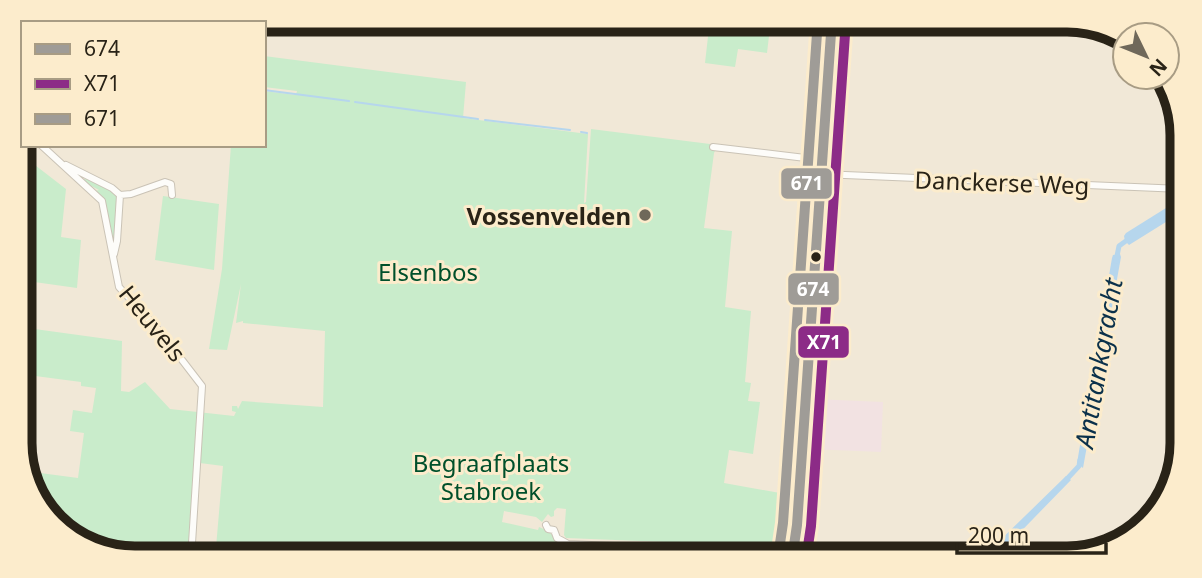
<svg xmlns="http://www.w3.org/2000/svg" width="1202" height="578" font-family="'Noto Sans',sans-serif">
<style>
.industrial{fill:#f2e2e2}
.green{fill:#c9eccb}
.water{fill:#b6d6ed}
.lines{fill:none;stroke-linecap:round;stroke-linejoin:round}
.stream{stroke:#b6d6ed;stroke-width:2}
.canal{stroke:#b6d6ed;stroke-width:5}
.street-casing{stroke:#cac3b6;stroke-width:8}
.secondary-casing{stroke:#cac3b6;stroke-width:10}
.street{stroke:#fdfcf9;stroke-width:6}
.secondary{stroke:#fdfcf9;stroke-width:8}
.bus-1-casing{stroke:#fceccc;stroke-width:16}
.bus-2-casing{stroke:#fceccc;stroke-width:16}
.bus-3-casing{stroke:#fceccc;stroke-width:16}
.bus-1{stroke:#9f9c97;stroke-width:10}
.bus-2{stroke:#8c2b87;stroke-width:10}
.bus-3{stroke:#9f9c97;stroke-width:10}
.poi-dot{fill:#6f685a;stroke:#fceccc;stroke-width:2.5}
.bus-dot{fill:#292317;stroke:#fceccc;stroke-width:2.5}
.labels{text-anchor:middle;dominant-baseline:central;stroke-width:6;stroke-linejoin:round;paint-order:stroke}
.street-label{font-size:24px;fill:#292317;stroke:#fceccc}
.poi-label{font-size:24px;font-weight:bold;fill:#292317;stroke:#fceccc;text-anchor:end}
.park-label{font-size:24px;fill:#00502b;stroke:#fceccc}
.water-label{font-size:26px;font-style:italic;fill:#0b314b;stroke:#fceccc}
.rim{fill:none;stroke:#292317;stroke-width:9}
.line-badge{stroke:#fceccc;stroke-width:2.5}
.badge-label{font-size:19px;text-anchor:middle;font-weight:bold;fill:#fff}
</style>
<rect width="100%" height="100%" fill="#f1e8d7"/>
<!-- industrial -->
<path class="industrial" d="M814,399L883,402L881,452L810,449Z"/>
<!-- green -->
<path class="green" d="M710,19H771L767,53L738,49L735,67L705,63Z
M264,56L466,82L463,118L588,134L584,203L586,202L591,129L718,145L714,153L704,228L732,231L725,307L751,311L745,382L751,383L748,401L760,402L753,454L729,450L724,483L791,495L786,547L566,538L564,535L566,509L557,508L554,511V516L551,517L548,514L542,522L536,517L504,511L502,522L538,530L539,527L548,531L562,544V552L596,553V559H215L223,466L200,463L189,559H135L84,547L43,513L25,471L78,478L84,433L70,431L73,410L92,413L96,388L81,386V382L20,374V327L122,341L121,391L129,392L145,382L170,409L234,416L236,412L232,411V406H237L238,409L242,401L323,407L325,331L243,323V321L236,323L241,284L227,350L209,349L222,269L231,145H264V91L296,95L297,91L264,87Z
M20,160L31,162L66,189L61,237L81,240L77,288L20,280Z
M75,169L118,195L116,242L113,244L105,201L95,191L99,190L84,182L82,180L86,179Z
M163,196L219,204L214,270L155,260Z"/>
<!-- water -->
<path class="water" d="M1182,198V212L1129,245L1125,241L1124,236L1126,233Z
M1120,254L1121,257L1083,468L1077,463L1112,258L1113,255Z
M1066,476L1071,480L994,559H981Z"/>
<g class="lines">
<!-- stream -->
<path class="stream" d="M264,90L349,101
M355,102L478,119
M485,120L570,130
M581,132L587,133"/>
<!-- canal -->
<path class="canal" d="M1116,261L1119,246L1130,238
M1066,480L1079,466L1080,460"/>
<defs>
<path id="street" d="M20,127L23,129
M41,145L102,201L119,287L162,334L202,386L191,559
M713,147L822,160
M66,165L112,188L120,195L117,241L114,254
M821,174L1182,189
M120,195L131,194L165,182L171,184L172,195
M546,525L548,529L554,530L557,538L568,544L798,554"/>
<path id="secondary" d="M797,559L798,511L832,19"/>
</defs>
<!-- street casing -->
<use href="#street" class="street-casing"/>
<!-- secondary casing -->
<use href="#secondary" class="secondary-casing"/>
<!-- street -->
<use href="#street" class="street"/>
<!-- secondary -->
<use href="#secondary" class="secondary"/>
<defs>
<path id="bus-1" d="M792,559L797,525L832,19"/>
<path id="bus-2" d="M806,559L811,526L846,20"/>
<path id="bus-3" d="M778,557L783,523L818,19"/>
</defs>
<!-- bus-1 casing -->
<use href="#bus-1" class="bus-1-casing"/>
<!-- bus-2 casing -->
<use href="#bus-2" class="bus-2-casing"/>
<!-- bus-3 casing -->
<use href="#bus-3" class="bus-3-casing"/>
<!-- bus-1 -->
<use href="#bus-1" class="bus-1"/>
<!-- bus-2 -->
<use href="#bus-2" class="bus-2"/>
<!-- bus-3 -->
<use href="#bus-3" class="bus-3"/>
</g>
<!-- markers -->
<circle class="poi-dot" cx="645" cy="215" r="7"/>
<circle class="bus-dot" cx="816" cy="257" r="6"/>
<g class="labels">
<!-- street labels -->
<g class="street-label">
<text transform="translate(1002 182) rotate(2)">Danckerse Weg</text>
<text transform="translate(153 323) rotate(51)">Heuvels</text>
</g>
<!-- poi labels -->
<g class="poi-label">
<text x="631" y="215">Vossenvelden</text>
</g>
<!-- park labels -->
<g class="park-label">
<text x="428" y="271">Elsenbos</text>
<text x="491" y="462">Begraafplaats<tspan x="491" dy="28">Stabroek</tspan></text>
</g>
<!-- water labels -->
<g class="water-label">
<text transform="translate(1098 363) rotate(-80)">Antitankgracht</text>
</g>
</g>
<!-- crop -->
<path d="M0 0H1202V578H0ZM135 32H1067A103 103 0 0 1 1170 135V443A103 103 0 0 1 1067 546H135A103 103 0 0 1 32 443V135A103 103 0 0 1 135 32Z" fill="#fceccc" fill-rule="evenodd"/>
<path class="rim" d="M135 32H1067A103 103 0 0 1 1170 135V443A103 103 0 0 1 1067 546H135A103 103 0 0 1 32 443V135A103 103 0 0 1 135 32Z"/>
<g class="line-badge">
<rect x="780" y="167" width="53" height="33" rx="7" fill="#9f9c97"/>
<rect x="787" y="272" width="53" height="34" rx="7" fill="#9f9c97"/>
<rect x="797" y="325" width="53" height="34" rx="7" fill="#8c2b87"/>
</g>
<g class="badge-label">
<text x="807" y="190">671</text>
<text x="813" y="296">674</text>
<text x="824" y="349">X71</text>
</g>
<!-- legend -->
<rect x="21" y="21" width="245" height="126" fill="#fceccc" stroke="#a89c84" stroke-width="2"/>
<rect x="35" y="44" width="35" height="10" fill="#9f9c97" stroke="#a89c84" stroke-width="2"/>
<text x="84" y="56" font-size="21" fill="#292317">674</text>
<rect x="35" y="79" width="35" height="10" fill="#8c2b87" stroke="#a89c84" stroke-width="2"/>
<text x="84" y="91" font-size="21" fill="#292317">X71</text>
<rect x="35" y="114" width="35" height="10" fill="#9f9c97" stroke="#a89c84" stroke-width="2"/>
<text x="84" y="126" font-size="21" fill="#292317">671</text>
<!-- north arrow -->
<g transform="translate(1146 56) rotate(133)"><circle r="33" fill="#fceccc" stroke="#a89c84" stroke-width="2"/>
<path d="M0-5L12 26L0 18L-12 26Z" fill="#6f685a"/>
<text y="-10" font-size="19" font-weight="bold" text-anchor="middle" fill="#292317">N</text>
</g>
<!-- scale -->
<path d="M957 543v10h149v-10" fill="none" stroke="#292317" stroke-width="3.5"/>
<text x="968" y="543" font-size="21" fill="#292317" stroke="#fceccc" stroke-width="5" paint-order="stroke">200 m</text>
</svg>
